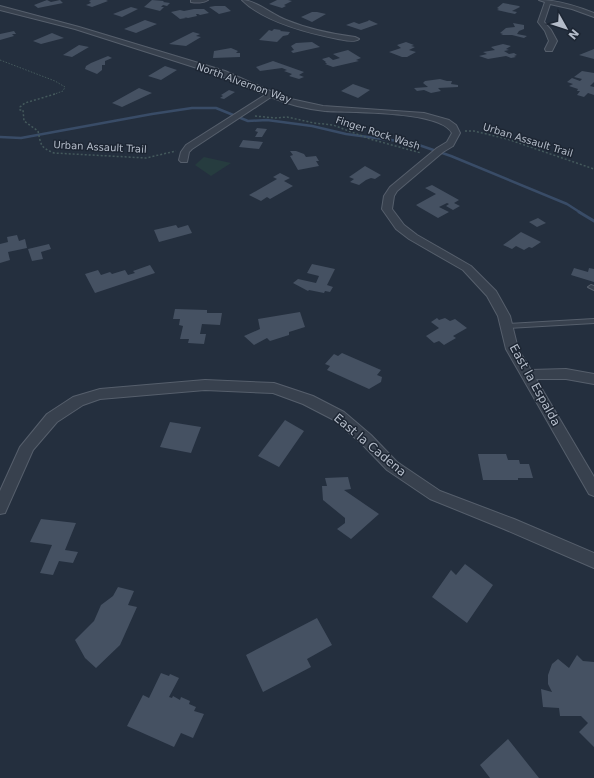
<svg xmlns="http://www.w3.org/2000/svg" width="594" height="778" font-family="'DejaVu Sans',sans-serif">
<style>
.green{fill:#263c3f}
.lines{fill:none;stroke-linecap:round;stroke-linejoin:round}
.stream-far1{stroke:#394c67;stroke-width:2.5}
.stream{stroke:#394c67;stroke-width:3}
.building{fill:#455162}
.lane-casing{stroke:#565f6c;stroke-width:2}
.street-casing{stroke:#565f6c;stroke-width:2}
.path-far1{stroke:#44595c;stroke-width:1;stroke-dasharray:1.5 1.5;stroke-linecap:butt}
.path{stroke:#44595c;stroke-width:1.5;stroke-dasharray:2 2;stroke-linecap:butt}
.lane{fill:#38414e;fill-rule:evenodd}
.street{fill:#38414e;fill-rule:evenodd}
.labels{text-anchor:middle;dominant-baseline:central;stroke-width:3;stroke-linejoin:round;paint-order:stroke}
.far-street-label{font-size:10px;fill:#b4bcc9;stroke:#1d2633}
.street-label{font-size:12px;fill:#b4bcc9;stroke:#1d2633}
</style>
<rect width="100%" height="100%" fill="#242f3e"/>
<!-- green -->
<path class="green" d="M204,157L231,163L211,176L195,165Z"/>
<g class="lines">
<!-- stream-far1 -->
<path class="stream-far1" d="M0,137L21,138L152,114L192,108H216L248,121L267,120L312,126L346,134L413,143L451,156L567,204L581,213"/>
<!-- stream -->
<path class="stream" d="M579,212L594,221"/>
</g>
<!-- building -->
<path class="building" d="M47,0L51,2L60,0L63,3L38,8L34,5Z
M91,0H106L108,1L92,7L86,5L91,3L89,1Z
M152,0L164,1L163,2L170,3L167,6L163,5L161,7H164L160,11L144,7Z
M277,0H288L292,1L284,5L286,6L282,8L269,4Z
M503,3L519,6L520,7L512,11L517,12L515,14L497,10L499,9L497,8Z
M215,6H225L231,11L219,14L209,7Z
M131,7L138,9L122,17L113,14Z
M194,9H204L209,13L200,15L198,14H196L197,16L188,18L184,17L186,18L180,19L171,12L180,10L184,11Z
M312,12H317L326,14L312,22L301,17Z
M145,20L157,24L136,33L124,29Z
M369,20L378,24L361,30L346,25L354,22L359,24L368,21Z
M513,23L524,25V29L519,31L517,34L527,36L524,38L512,35H501L503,34L500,33L506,28L515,27Z
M274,29L281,30L280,31L290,32L288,35L283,36L277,42L259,40L269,30L272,31Z
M14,31L16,34H12L14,36L0,40V34Z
M193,32L200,34L196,36L201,37L186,46L169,44Z
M52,33L64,38L41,44L33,41Z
M312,42L320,47L293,53L291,51L294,50L291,46L296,43Z
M406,42L414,45L411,46L415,47L409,50L416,52L407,57H402L389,52L401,48L397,45Z
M503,44L511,46L506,49L509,50L504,51L509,54L514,53L517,55L514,56L516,57L511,58L506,56L488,59L479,56L487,54L483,52L495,50L491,47Z
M79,45L89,47L72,57L63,55Z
M231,48L238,51L236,53H240V57L213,58L214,51Z
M594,49V59L579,55Z
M348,50L361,58L356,60L359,61L333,67L325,64H327L325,62H326L322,59L329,57L333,60L340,58L333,54Z
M108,56L112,58L105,61V65H102V70L97,74L85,69L86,66L91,63Z
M273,61L304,72L299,75L304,77L299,79L289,76L292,74L284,71L287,70L282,68L260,71L256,67Z
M165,66L177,70L161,80L148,76Z
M582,71L594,73V82L590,86L594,87V95L588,93L584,97L577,95L580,91H577L578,89L569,86L573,84L567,82L572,78L580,81L582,79L574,77Z
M440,79L447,81H452L451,84L458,85V87L438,88L441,91L431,93L424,90L417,91L414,88L428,87L423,83L425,81Z
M353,84L370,90L358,98L341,91Z
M139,88L152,93L122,107L112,103Z
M229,90L235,92L224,99L220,98L223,96L221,95Z
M257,128L267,129L262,137H255L258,132L255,131Z
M243,140L263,142L259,149L239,147Z
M290,151H296L304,154L306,157L316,156L319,161H316L319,166L298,170L290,156L293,155Z
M365,166L381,175L375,179L371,178L366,180L359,185L350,182L354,179L349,177Z
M280,173L290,178L284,181L293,186L270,199L267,197L261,201L249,195L277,179L273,177Z
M432,185L459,200L454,203L460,206L453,210L446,206L449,204L447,203L439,207L449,212L438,218L419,207L416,205L436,194L425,188Z
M538,218L546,223L537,227L529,222Z
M176,225L178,228L188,225L192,233L159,242L154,230Z
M521,232L541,242L532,248L529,247L524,250L516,246L512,249L503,245Z
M17,235L19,241L25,239L27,248L8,252L10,260L0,263V244L8,242L7,237Z
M49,244L51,249L41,252L43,259L32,261L28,249Z
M312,264L335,269L327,285L333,287L330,292L325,291L324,293L309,290L308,291L293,283L298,279L316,283L319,276L307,273Z
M150,265L155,273L95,293L85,274L98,270L101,275L110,272L112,274L125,270L128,275L135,273L133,271Z
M574,268L588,272L589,268L594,269V282L571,275Z
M175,309L207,310V313H222L220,325L202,324L200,334H206L204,344L188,343L189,339H180L183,326L179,325L180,319H173Z
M300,312L305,327L289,332V335L270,341L267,338L254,345L244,336L260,329L258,319Z
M437,318L439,320L445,318L450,321L455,319L467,328L453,336L456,338L444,345L439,341L434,343L426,336L439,328L431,322Z
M342,353L381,370L377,375L382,377L381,382L369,389L327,370L330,366L325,364L334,354L338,356Z
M285,420L304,431L279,467L258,456Z
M170,422L201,427L191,453L160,447Z
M478,454H506L508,460H519L520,464H529L533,478H518V480H483Z
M348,477L351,489L344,490L379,514L351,539L337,529L345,523V518L323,500L322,486H327L325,478Z
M41,519L76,523L65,550L78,552L73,563L59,561L53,575L40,573L52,545L30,542Z
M465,564L493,585L467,623L432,597L451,570L456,575Z
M118,587L134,591L128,605L137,607L120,645L96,668L85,658L75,640L94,621L101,605L113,596Z
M317,618L332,645L307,659L311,667L263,692L246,655Z
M577,655L583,661L594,662V747L579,732L588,723L581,716H560L559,708L543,707L541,689L552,692L548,684V675L552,664L558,659L569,668Z
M161,673L169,676L170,674L179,678L169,697L172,698L173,696L180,700L181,697L190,701L189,704L196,707L194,711L204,714L193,738L181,733L174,747L127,726L143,695L149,698Z
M508,739L539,778H490L480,765Z"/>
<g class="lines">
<defs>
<path id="lane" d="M591,285L594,286V290L588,287Z
M594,319V323L507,328L504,326L507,324Z"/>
<path id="street" d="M191,0H208C204,3 196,3 191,2Z
M242,0C255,0 273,15 286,20C308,29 331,34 355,37L359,39C354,43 344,40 338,39C308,33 264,22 242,0Z
M539,0C558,0 576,6 594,13V17L572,9L550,4L544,22L551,30L557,41L552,51H546L545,49L549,41L545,31L538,22L545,2Z
M0,6L79,27L225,71L286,98L323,106L424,113L449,120L456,125L460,133L453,146L443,152L397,191L394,196L392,209L404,225L417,235L471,266L496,291L510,316L518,349L531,370L566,369L594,374V384L566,379H536L594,477V496L589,494L506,349L498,316L487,296L463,270L409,239L396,229L382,209L384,196L390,187L437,148L447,142L452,133C440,110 350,113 325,111C307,109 287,104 271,97L192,149L189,152L187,162H181L179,160L181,152L186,145L265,95L219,75L75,29L0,10Z
M205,380L274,383L313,396L344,412L371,435L397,462L440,491L514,519L594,553V568L504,529L430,499L387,470L361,443L334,420L303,404L273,393L205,390L100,399L83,405L57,422L33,450L5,513L0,514V491L20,447L47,414L73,397L100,389Z"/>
</defs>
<!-- lane casing -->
<use href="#lane" class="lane-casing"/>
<!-- street casing -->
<use href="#street" class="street-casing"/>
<!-- path-far1 -->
<path class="path-far1" d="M0,60L55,81L65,87L63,91L52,95"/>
<!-- path -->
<path class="path" d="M55,94L25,103L20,107V110H23L24,121L38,131C41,145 40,147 54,153L146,158L176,151
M255,116L275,118L287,117L314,123L333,125L370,139L421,153
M465,131H474L507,139L594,169"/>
<!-- lane -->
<use href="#lane" class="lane"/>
<!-- street -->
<use href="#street" class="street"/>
</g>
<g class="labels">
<!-- far-street labels -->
<g class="far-street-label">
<text transform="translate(244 83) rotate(20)">North Alvernon Way</text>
<text transform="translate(378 133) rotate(18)">Finger Rock Wash</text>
<text transform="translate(528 140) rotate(17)">Urban Assault Trail</text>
<text transform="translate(100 147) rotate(3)">Urban Assault Trail</text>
</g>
<!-- street labels -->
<g class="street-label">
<text transform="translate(535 385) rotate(61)">East la Espalda</text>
<text transform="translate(370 445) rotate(40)">East la Cadena</text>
</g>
</g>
<!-- north arrow -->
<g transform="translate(566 28) rotate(129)" stroke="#1d2633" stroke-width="3" paint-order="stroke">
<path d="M0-3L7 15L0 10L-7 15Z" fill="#b4bcc9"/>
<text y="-6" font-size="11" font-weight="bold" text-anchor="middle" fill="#b4bcc9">N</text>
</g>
</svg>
